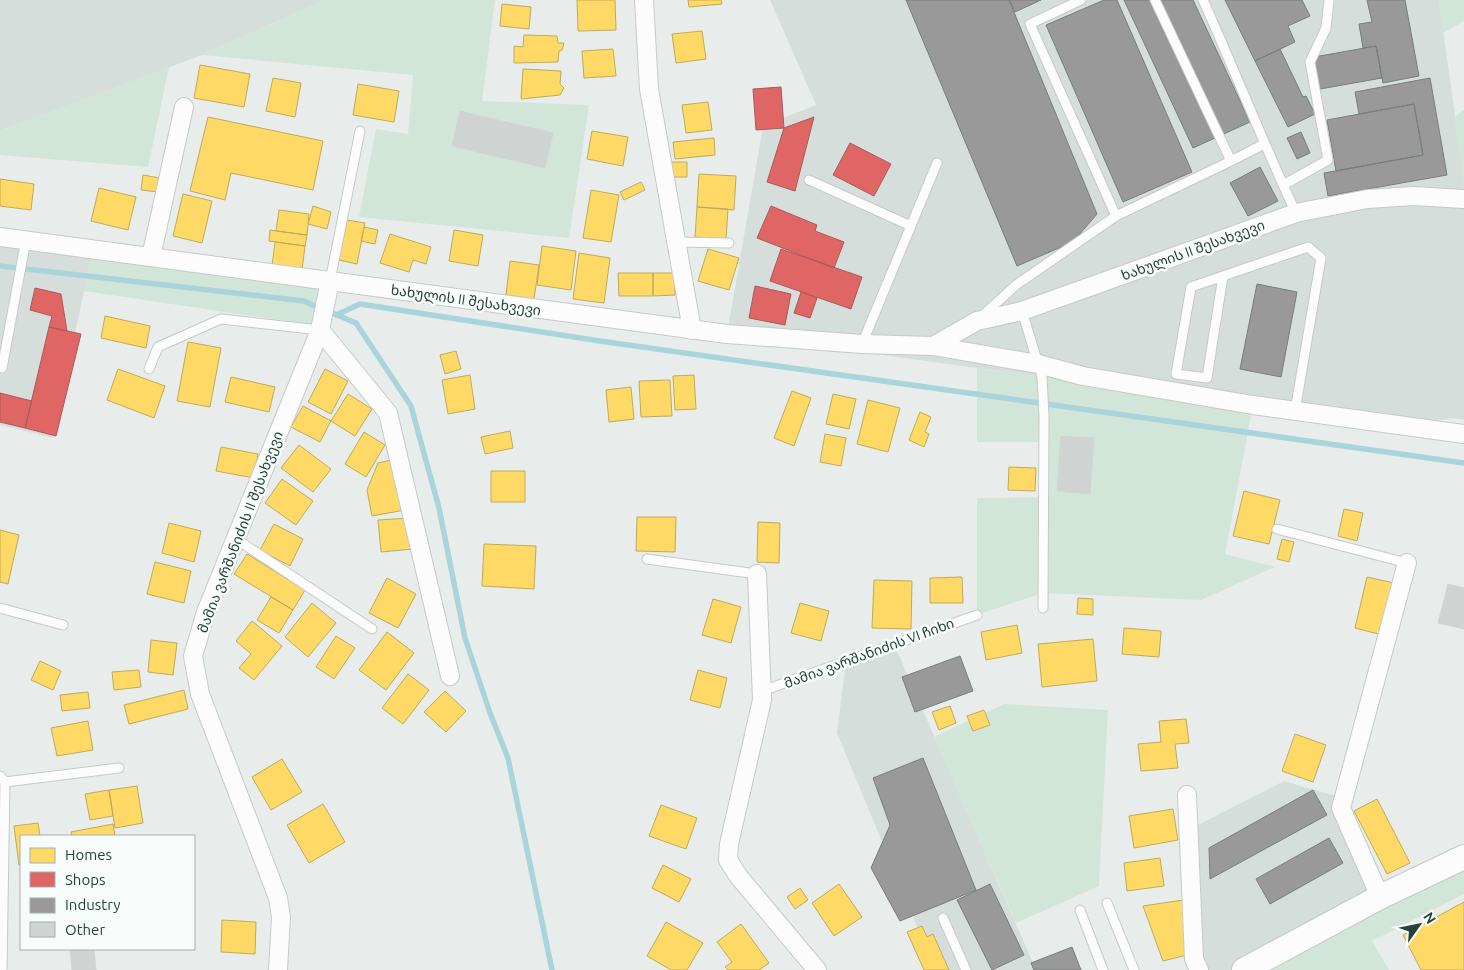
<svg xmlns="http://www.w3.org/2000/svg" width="1464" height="970" font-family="Ubuntu,'Noto Sans Georgian',sans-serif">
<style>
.built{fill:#d6dedb}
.green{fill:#d1e6d8}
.homes{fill:#ffd966;stroke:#bdac59}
.shops{fill:#e06666;stroke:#a85b59}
.industry{fill:#999;stroke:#767f7c}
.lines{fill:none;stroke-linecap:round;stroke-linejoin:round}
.stream{stroke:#a9d4db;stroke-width:5.5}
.building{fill:#cfd4d2;stroke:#d1d6d4}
.lane-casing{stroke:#c5cac8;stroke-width:11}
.street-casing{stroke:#c5cac8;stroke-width:20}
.secondary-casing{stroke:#c3cbc8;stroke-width:26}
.lane{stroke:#fcfcfc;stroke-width:9}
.street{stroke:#fcfcfc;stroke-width:18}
.secondary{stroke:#fcfcfc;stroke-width:24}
.labels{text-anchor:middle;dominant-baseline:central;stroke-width:5;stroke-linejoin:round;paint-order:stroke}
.street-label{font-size:14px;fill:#24423a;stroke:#f7fbf9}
</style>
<rect width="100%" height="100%" fill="#e8edeb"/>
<!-- built -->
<path class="built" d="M0,0H325L202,55L0,131Z
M770,0H1439L1464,181V420L1453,418L1405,426L727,334L763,126L816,105Z
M0,237L93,249L53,438L0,425Z
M894,644L1036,970H935L837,733L846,661Z
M1284,781L1343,798L1380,897L1244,970H1199L1188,830Z"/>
<!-- green -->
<path class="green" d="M325,0H495L482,101L589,105L569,238L359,217L376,129L408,134L413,75L202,55Z
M1439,0H1464V21L1443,33Z
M169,67L148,167L0,155V131Z
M1464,110V180H1463L1454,117Z
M93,249L330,281L321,326L84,291Z
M977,368L1253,405L1225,554L1275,567L1201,600L1043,593L977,615V498L1043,497V442H977Z
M1004,704L1108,710L1099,886L1016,923L934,737Z
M1464,857V894L1372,941L1389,970H1244Z"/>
<!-- homes -->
<path class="homes" d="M577,0H615L616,30L578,31Z
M688,0H721L722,4L689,7Z
M502,4L531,7L529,29L500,26Z
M702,31L706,59L676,63L672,34Z
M524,35L557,36L558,43H564L562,50L559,51L558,62L514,63V46L523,47Z
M613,49L616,76L584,78L582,51Z
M200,65L250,74L244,107L194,98Z
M523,69L561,71L560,84L564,88L560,95L521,99Z
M273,78L301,83L295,117L266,111Z
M358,84L399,91L394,122L353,115Z
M708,102L712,130L686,133L682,105Z
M208,117L323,141L313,190L231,173L225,200L190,191Z
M592,131L628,137L623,166L587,159Z
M714,138L715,155L675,159L673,142Z
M669,162H687V177H669Z
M699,174L736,176L734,210L697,207Z
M143,175L160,178L158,192L141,190Z
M0,179L34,184L31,210L0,206Z
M641,182L645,190L624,200L620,192Z
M99,188L136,197L128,230L91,221Z
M591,190L619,195L611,242L583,238Z
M183,194L212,201L202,243L173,236Z
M313,206L331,212L327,229L308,224Z
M697,207L728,209L726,239L695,237Z
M279,210L309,214L307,235L276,231Z
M347,220L365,223L357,264L339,260Z
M364,227L378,230L375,244L361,241Z
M270,230L307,235L305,246L269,241Z
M454,230L483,235L478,266L449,261Z
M390,234L431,247L426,264L413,260L409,272L380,263Z
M275,242L305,246L302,270L272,266Z
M542,246L576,251L571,290L537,285Z
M708,249L739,258L729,290L698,281Z
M579,253L610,258L604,303L573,299Z
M510,261L539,265L534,299L506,295Z
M618,273H653V296H619Z
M653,273H675V295L653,296Z
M105,316L150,326L146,348L101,338Z
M188,342L221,348L210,407L177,401Z
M456,351L461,369L445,374L440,355Z
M118,369L165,386L154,418L107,400Z
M325,369L348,381L331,414L308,402Z
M470,375L475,409L448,414L442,380Z
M694,375L696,409L675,410L673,376Z
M231,377L275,387L269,412L225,402Z
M670,380L672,416L641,417L639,381Z
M631,387L634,419L609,422L606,390Z
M792,391L811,398L794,446L774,438Z
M348,394L372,409L355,436L331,421Z
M833,394L856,399L849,429L826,424Z
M868,400L900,408L888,452L857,444Z
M303,406L331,421L320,442L291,427Z
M920,412L931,417L925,432L929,434L924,447L909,440Z
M510,431L513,448L485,454L481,437Z
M364,432L385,445L366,477L345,464Z
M825,434L846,438L841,466L820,462Z
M299,445L331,469L313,492L281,468Z
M221,447L258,454L254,478L216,471Z
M395,459L405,510L372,516L367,490L378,463Z
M1009,467L1036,468L1035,491L1008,490Z
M491,471H525V502H491Z
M282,479L313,501L296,525L265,503Z
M1244,491L1280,500L1269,544L1233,536Z
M1344,509L1363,513L1357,541L1338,536Z
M637,517H676L675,552L636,551Z
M410,518L413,549L381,552L378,520Z
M758,522L780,523L779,563L757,562Z
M169,523L201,531L194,562L162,553Z
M274,524L303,539L290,566L260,550Z
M0,530L19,535L8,584L0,582Z
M1282,539L1294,542L1289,562L1277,559Z
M484,544L536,546L534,589L482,586Z
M247,554L305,590L293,610L234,574Z
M155,562L191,571L184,603L147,594Z
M962,577L963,603H930V578Z
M1367,577L1403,585L1390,637L1355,628Z
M387,578L416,594L398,628L369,613Z
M874,580L912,581L911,629L872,628Z
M271,597L293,610L279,633L257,620Z
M1078,598L1093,599V615L1077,614Z
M713,599L741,607L731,643L702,635Z
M312,603L336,623L308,657L285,637Z
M800,603L829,611L821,641L791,633Z
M252,621L282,646L254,680L239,668L251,654L236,641Z
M1017,625L1022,653L986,660L981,632Z
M1124,628L1161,631L1159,657L1122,654Z
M387,632L414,653L386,690L359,670Z
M336,636L355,648L334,679L316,667Z
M1093,639L1097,681L1042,687L1038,644Z
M151,640L177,643L173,675L148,672Z
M40,661L61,671L53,690L31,680Z
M139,670L141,687L114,690L112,672Z
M698,670L727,678L720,708L690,700Z
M408,674L429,690L403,724L382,708Z
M184,690L188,709L129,724L124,705Z
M445,691L466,711L446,732L424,712Z
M88,692L90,708L62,711L60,695Z
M950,706L956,723L939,730L932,712Z
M984,710L990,725L973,731L967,716Z
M1186,719L1189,743L1175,744L1178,768L1141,771L1138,744L1161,742L1159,721Z
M88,721L93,750L57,756L51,728Z
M1295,734L1326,745L1313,782L1282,771Z
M282,759L302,792L271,810L252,777Z
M137,786L143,823L115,828L109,790Z
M109,790L113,816L90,820L85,794Z
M1377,799L1410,863L1387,874L1354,811Z
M323,804L345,842L309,863L287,825Z
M661,805L697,818L686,849L649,836Z
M1173,809L1178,840L1134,848L1129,816Z
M38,823L40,836H21V865H19L14,826Z
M113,824L115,836H72L71,832Z
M1160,858L1164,886L1127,891L1124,863Z
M663,865L691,879L679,902L652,888Z
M839,884L862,917L834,936L812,903Z
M800,888L808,900L795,909L787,897Z
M1183,900L1187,955L1163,961L1143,906Z
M1464,902V970H1421L1403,935Z
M222,920L256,922L255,954L221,952Z
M666,922L703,943L687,970H671L647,956Z
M741,924L769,963L759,970H728L725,967L732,962L717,942Z
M922,926L927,937L933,934L949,970H924L907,932Z"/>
<!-- shops -->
<path class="shops" d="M781,87L784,128L756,130L753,89Z
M814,117L795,191L767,182L784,128Z
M850,143L891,164L874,196L833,175Z
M771,206L817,225L815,231L844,242L834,268L757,238Z
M781,249L862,277L851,309L770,281Z
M755,286L791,294L785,325L749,318Z
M35,288L61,294L67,331L49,327L52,316L30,310Z
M801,292L817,298L810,318L794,313Z
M49,327L81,334L56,436L25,428Z
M0,393L32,401L25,428L0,422Z"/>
<!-- industry -->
<path class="industry" d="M906,0H1009L1097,214L1073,242L1017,266Z
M1009,0H1041L1015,12Z
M1104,0H1117L1192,172L1123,202L1046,25Z
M1124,0H1193L1250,122L1193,148Z
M1225,0H1302L1310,16L1288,26L1295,42L1255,61Z
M1367,0H1405L1419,76L1383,83L1376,46L1363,48L1359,24L1372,22Z
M1376,46L1382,78L1320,89L1314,57Z
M1280,49L1303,97L1306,96L1315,114L1288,127L1255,61Z
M1430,78L1447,175L1328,196L1324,173L1423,155L1414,104L1359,114L1355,92Z
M1414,104L1423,155L1336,171L1327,120Z
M1301,132L1310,153L1297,159L1287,138Z
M1260,167L1278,201L1248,216L1230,183Z
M1257,284L1297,292L1281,377L1240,369Z
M960,656L973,691L915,712L902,677Z
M923,758L976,890L900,921L871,868L890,825L873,778Z
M1313,790L1327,815L1210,879L1209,848Z
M1329,838L1343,863L1270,904L1256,879Z
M990,884L1024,955L992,970L957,900Z
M1072,947L1081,970H1034L1031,963Z"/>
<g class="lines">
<!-- stream -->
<path class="stream" d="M0,266L304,301L321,309
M335,314L356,323L411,406L439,508L465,638L490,713L508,758L552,970
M336,315L360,304L600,341L1464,463"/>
</g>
<!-- building -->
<path class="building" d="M460,111L553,133L545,168L452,146Z
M1061,436L1094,438L1090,494L1057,491Z
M1448,584L1464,588V629L1438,623Z
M70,949H94L96,970H72Z"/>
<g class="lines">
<defs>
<path id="lane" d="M1155,0L1231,161L1264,144
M1203,0C1235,71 1263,143 1296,213
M809,180L911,226
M1283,185L1328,160L1310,62L1326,28L1329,0
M1116,216L1231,161
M676,242L729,243
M1223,276L1207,378L1176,374L1191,287L1308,247L1321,258L1295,411
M330,281L360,131
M1022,311L1042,377L1044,416L1043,608
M981,317L1016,285L1116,216L1030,24L1081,0
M862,344L937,163
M2,368L26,240
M149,369L158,347L221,319L320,330
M1277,529L1407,563
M236,539L372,629
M647,559L757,574
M0,608L63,625
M762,691L977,615
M0,776L5,782L119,768
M1107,903L1134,970
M1080,910L1103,970
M943,918L966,970
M2,970L5,782"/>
<path id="street" d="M644,0L649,89L692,330
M0,237L727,334L862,344L933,346L1038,364L1083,376L1253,405L1464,434
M151,257L184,107
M320,330L388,413L450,676
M933,346L977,321L1022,311L1296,213L1367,199L1414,196L1464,199
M757,574L762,700L729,844L728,860L739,877L817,970
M1187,795L1194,959L1199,970
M1380,897L1341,808L1407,563
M278,970L281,917L278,898L200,694L193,656L206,612L320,330L330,281"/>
<path id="secondary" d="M1244,970L1380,897L1464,857"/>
</defs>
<!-- lane casing -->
<use href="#lane" class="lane-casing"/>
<!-- street casing -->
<use href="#street" class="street-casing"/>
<!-- secondary casing -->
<use href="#secondary" class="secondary-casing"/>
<!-- lane -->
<use href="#lane" class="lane"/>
<!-- street -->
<use href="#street" class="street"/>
<!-- secondary -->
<use href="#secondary" class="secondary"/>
</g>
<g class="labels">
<!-- street labels -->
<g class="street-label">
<text transform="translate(1193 250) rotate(-20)">ხახულის II შესახვევი</text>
<text transform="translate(466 300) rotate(8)">ხახულის II შესახვევი</text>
<text transform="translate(240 532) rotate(-69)">მამია ვარშანიძის II შესახვევი</text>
<text transform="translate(869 653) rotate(-20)">მამია ვარშანიძის VI ჩიხი</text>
</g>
</g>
<!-- legend -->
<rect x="20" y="835" width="175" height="115" fill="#f7fbf9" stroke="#a3b1ad"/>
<rect x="30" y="848" width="25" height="15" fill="#ffd966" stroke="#a3b1ad"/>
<text x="65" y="860" font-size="15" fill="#24423a">Homes</text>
<rect x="30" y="872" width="25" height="15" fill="#e06666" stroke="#a3b1ad"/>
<text x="65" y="885" font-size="15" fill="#24423a">Shops</text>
<rect x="30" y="898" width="25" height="15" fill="#999999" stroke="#a3b1ad"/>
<text x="65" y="910" font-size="15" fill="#24423a">Industry</text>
<rect x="30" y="922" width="25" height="15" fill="#cfd4d2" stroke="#a3b1ad"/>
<text x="65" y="935" font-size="15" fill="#24423a">Other</text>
<!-- north arrow -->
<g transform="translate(1419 925) rotate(57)" stroke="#f7fbf9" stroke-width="4" paint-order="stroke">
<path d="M0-4L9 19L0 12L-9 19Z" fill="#24423a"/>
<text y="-8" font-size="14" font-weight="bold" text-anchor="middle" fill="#24423a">N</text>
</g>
</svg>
